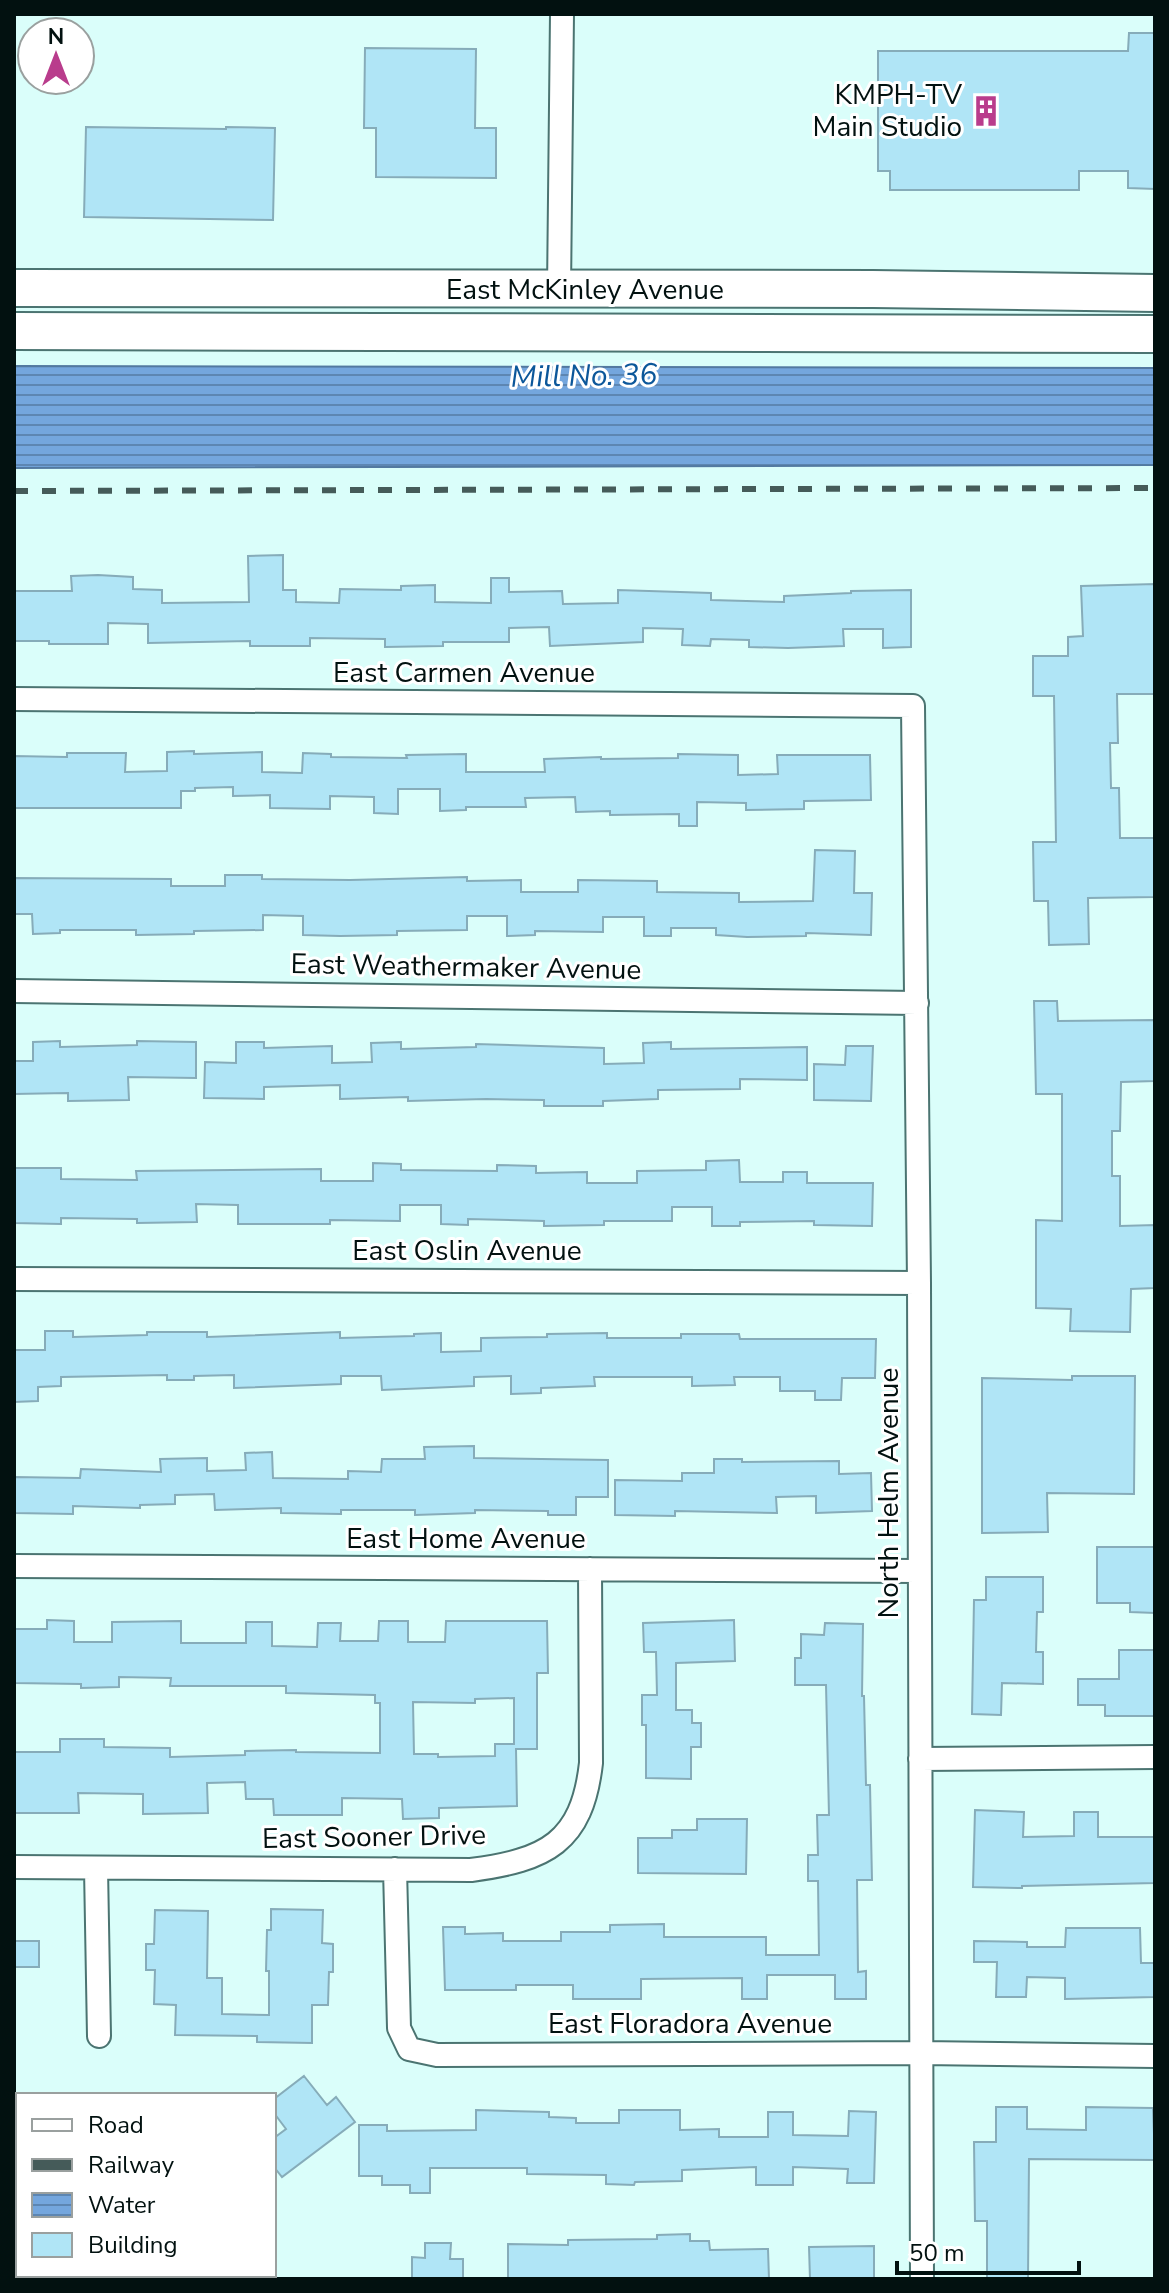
<svg xmlns="http://www.w3.org/2000/svg" width="1169" height="2293" font-family="'Nunito Sans',sans-serif">
<style>
.water{fill:url(#water-rules);stroke:#5279a0;stroke-width:2}
.building{fill:#b0e5f6;stroke:#86acb9;stroke-width:2;fill-rule:evenodd}
.lines{fill:none;stroke-linecap:round;stroke-linejoin:round}
.street-casing{stroke:#4b7471;stroke-width:26}
.primary-casing{stroke:#4b7471;stroke-width:40}
.street{stroke:#fff;stroke-width:22}
.primary{stroke:#fff;stroke-width:36}
.rail{stroke:#455b59;stroke-width:6;stroke-dasharray:14 14;stroke-linecap:butt}
.labels{text-anchor:middle;dominant-baseline:central;stroke-width:6;stroke-linejoin:round;paint-order:stroke}
.poi-label{font-size:28px;fill:#021110;stroke:#fff;text-anchor:end}
.street-label{font-size:28px;fill:#021110;stroke:#fff}
.water-label{font-size:30px;font-style:italic;fill:#0c579a;stroke:#fff}
</style>
<defs>
<pattern id="water-rules" width="6" height="5" patternUnits="userSpaceOnUse" patternTransform="scale(2)"><rect width="6" height="5" fill="#74a6dd"/><path d="M0 2.5h6" fill="none" stroke="#5d86b2"/></pattern>
</defs>
<rect width="100%" height="100%" fill="#dafefa"/>
<!-- water -->
<path class="water" d="M14,366L1155,368V465L14,468Z"/>
<!-- building -->
<path class="building" d="M1129,33H1155V189L1128,188V171H1079V190H890V171H878V51H1128Z
M365,48L476,49L475,128H496V178L376,177V128H364Z
M86,127L226,129V127L275,128L273,220L84,217Z
M283,555V590H296V602L339,603L340,589L401,590V586L435,585V602L491,603V578H509V592L562,591L563,604L618,603V590L711,593V600L784,602V596L851,593V591L911,590V647L883,648V629H843L844,646L788,648L749,647V640L711,639L710,646L682,645L683,629L643,628V642L550,646L549,627L509,628V642H443V646L385,647V639L310,638V646H250V641L148,643V624L108,623V644H49V641H14V591H72L71,576L98,575L133,577V589L162,590V603L249,602L248,556Z
M1155,584V694H1117L1118,743H1110L1111,788H1119L1120,838H1155V897L1088,898L1089,944L1049,945L1048,901H1034L1033,842H1056L1054,696H1033V656H1068V637L1083,636L1081,586Z
M194,751V754L262,752V772L302,773L303,753L331,754V757L407,758L406,755L466,754V772H545L544,759L601,757V759L678,758V754L738,755V775L778,774L777,755H870L871,800L804,801V809L746,810V803L697,802V826H679V814L610,815V811L576,812L575,797L525,798L526,807H466V810L440,811V789H398V814L374,813V797L330,796V809L270,808V795L233,796V787L195,788V791H181V808H14V756L67,757V753H126L125,772L167,771V752Z
M815,850L855,851L854,893H872L871,935L806,933V936L747,937L716,935V928H671V936H644V917H603V932L535,931V935L507,936V916H467V930L397,931V935L340,936L303,935V916L263,915V930L194,931V934L136,935V930H60V933L33,934L32,914H14V878L171,879V886H225V875H262V879L350,880L467,877V881L521,880V892H578V880L657,881V892L739,893V902L813,901Z
M1034,1001H1057L1058,1021L1155,1020V1081L1121,1082L1120,1131H1112V1176H1120V1226L1155,1225V1288L1131,1289L1130,1332L1070,1331L1071,1309L1036,1308V1220L1062,1221V1094H1036Z
M60,1041V1047L137,1045V1041L196,1042V1078L128,1077L129,1100L68,1101V1093L14,1094V1061H33V1042Z
M236,1042H264V1048L332,1046V1063L372,1062L371,1043L401,1042V1049L476,1047V1044L604,1048V1064L644,1063L643,1043L671,1042V1049L807,1047V1080L740,1079V1089L658,1090V1099L603,1101V1106H544V1100L486,1099L408,1101V1097L340,1099V1085L264,1087V1099L204,1098L205,1062L236,1063Z
M846,1046H873L871,1101L814,1100V1064L845,1065Z
M739,1160L740,1182H783V1172H807V1183H873L872,1226L814,1225V1221L740,1222V1226H712V1207H672V1221H604V1225L544,1226V1221L468,1219V1225L441,1224V1205H400V1221L330,1220V1224H238V1205L196,1204L197,1222L137,1223V1219L61,1218V1224L14,1223V1168H61V1179L137,1180L136,1171L321,1169V1181H373V1163L401,1164V1170L497,1171V1165L536,1166V1173L587,1172V1183H637V1171L706,1170V1161Z
M45,1331H73V1337L147,1335V1332H207V1337L340,1332V1338L414,1336V1334L441,1333V1352L481,1351V1338L547,1337V1334L607,1333V1338H681V1334H739L740,1339H876L875,1378H842L841,1400H815V1391H780V1377H734L735,1385L692,1386V1377H594L595,1386L541,1388V1393L511,1394V1376L474,1377V1386L382,1390L381,1376H341V1384L234,1388V1375L194,1376V1380H167V1375L61,1377V1386L38,1387V1401L14,1402V1350H45Z
M1072,1376H1135L1134,1494L1047,1493L1048,1532L982,1533V1378L1072,1380Z
M474,1446V1458L608,1460V1497H576V1515H548V1511L475,1510V1513L415,1515V1510H341V1514L281,1513V1508L215,1510L214,1494L175,1495V1504L140,1505V1508L73,1506V1514L14,1513V1477L80,1478L81,1469L161,1472L160,1459L207,1458V1471L246,1470L245,1453L272,1452L273,1478L348,1479V1471L381,1472L382,1459H425L424,1447Z
M714,1459H742V1462L839,1461V1474L871,1473L872,1511L816,1513V1496L776,1497L777,1513L675,1511V1516L615,1515V1480L682,1481V1473H714Z
M1097,1547H1155V1613L1130,1612V1603H1097Z
M986,1577H1043V1612H1037L1036,1652H1043V1684L1002,1683L1001,1715L972,1714L974,1600H986Z
M47,1620L74,1621V1642H112V1622L181,1621V1643H246V1622H272V1646L317,1647L318,1623H341L340,1641H378L379,1621H408V1642H445L446,1621H547L548,1673H537V1749H516L517,1806L439,1808V1818L403,1819L402,1799L342,1798V1815H274L273,1799H246L245,1782L207,1783L208,1813L143,1814V1794L78,1793L79,1813H14V1752H60V1739H104V1747L170,1748V1757L245,1755V1751L296,1750V1752L380,1753V1703H375V1695L286,1693V1686H170L171,1678L119,1677V1687L81,1688V1684L14,1683L15,1629H47ZM514,1698V1744H495V1756L438,1757V1754H414L413,1702L475,1703V1699Z
M734,1620L735,1661L676,1663V1710H692V1723H701V1747H691V1779L646,1778V1725H642V1695H657L656,1652H644L643,1623Z
M825,1623L863,1624L862,1696H864L866,1785H870L872,1880H857L858,1972L866,1971V1999H835V1975H767V1999H742V1978L641,1979V1999H573V1985H516V1990H445L443,1927H465V1934L503,1933V1941H561V1932H610V1925L664,1924V1937H766V1955H819L818,1881H808V1855H818L817,1815H829L826,1685H795V1658H801V1634L824,1635Z
M1119,1650H1155V1716H1105V1705H1078V1679H1119Z
M975,1810L1024,1812L1023,1837L1074,1836V1812H1098V1837H1155V1883L1022,1886V1888L973,1887Z
M697,1819H747L746,1874L638,1873V1838H672V1830H697Z
M271,1909L323,1910L322,1943L333,1944V1972H329L328,2005H312V2043L257,2042V2036L175,2035L176,2005L154,2004L155,1970H146V1944H154L155,1910L208,1911L207,1978H222V2014L269,2015V1971H266L267,1930H271Z
M1066,1928H1140L1141,1963H1155V1997L1065,1999V1978L1027,1977L1026,1997H996L997,1962H974V1941L1027,1942V1947H1065Z
M14,1941H39V1967H14Z
M304,2076L327,2105L336,2097L355,2122L282,2177L274,2167V2138L286,2129L274,2113V2099Z
M996,2107H1027V2129L1086,2130V2107L1153,2108L1155,2160L1029,2159L1028,2279H987V2221H975L974,2142H996Z
M476,2110L549,2112V2117L576,2118V2123H619V2110H680V2130L719,2129V2137H768V2112H793V2135L848,2136L849,2111L876,2112L874,2183H847L848,2169L793,2167V2185H756V2167L682,2170V2181L635,2182L634,2185L606,2184V2175L527,2174V2168H430V2193H410V2185H382V2176H359V2125H387V2131L476,2130Z
M690,2234V2241H709L710,2250L768,2249L769,2279H508V2244L568,2245V2240L657,2239V2235Z
M425,2243H451L450,2259H463V2279H412V2257L425,2258Z
M874,2246V2279H810L809,2247Z"/>
<g class="lines">
<defs>
<path id="street" d="M559,290L562,14
M14,699L913,706L919,1283L922,2279
M14,991L917,1003
M14,1279L919,1283
M14,1566L919,1571
M920,1759L1155,1757
M14,1867L471,1870C546,1860 582,1843 591,1763L590,1569
M96,1868L99,2036
M395,1869L399,2028L409,2049L437,2055L922,2053L1155,2056"/>
<path id="primary" d="M14,288L873,289L1155,293
M14,331L1155,334"/>
</defs>
<!-- street casing -->
<use href="#street" class="street-casing"/>
<!-- primary casing -->
<use href="#primary" class="primary-casing"/>
<!-- street -->
<use href="#street" class="street"/>
<!-- primary -->
<use href="#primary" class="primary"/>
<!-- rail -->
<path class="rail" d="M14,491L1155,488"/>
</g>
<!-- icons -->
<defs>
<symbol id="building-bare" viewBox="-9 -9 18 18"><path d="M-4-6H4V6H1V3H-1V6H-4ZM-2.5-4.3h1.7v1.8h-1.7ZM.8-4.3h1.7v1.8H.8ZM-2.5-1h1.7V.8h-1.7ZM.8-1h1.7V.8H.8Z" fill="#b93c8c" stroke="#fff" stroke-width="2.5" paint-order="stroke"/></symbol>
</defs>
<g fill-rule="evenodd">
<use href="#building-bare" x="964" y="89" width="44" height="44"/>
</g>
<g class="labels">
<!-- poi labels -->
<g class="poi-label">
<text x="962" y="95">KMPH-TV<tspan x="962" dy="32">Main Studio</tspan></text>
</g>
<!-- street labels -->
<g class="street-label">
<text x="585" y="290">East McKinley Avenue</text>
<text x="464" y="673">East Carmen Avenue</text>
<text transform="translate(466 967) rotate(1)">East Weathermaker Avenue</text>
<text x="467" y="1251">East Oslin Avenue</text>
<text transform="translate(889 1493) rotate(-90)">North Helm Avenue</text>
<text x="466" y="1539">East Home Avenue</text>
<text transform="translate(374 1837) rotate(-1)">East Sooner Drive</text>
<text x="690" y="2024">East Floradora Avenue</text>
</g>
<!-- water labels -->
<g class="water-label">
<text transform="translate(584 376) rotate(-1)">Mill No. 36</text>
</g>
</g>
<!-- border -->
<rect width="1169" height="2293" fill="none" stroke="#021110" stroke-width="32"/>
<!-- legend -->
<rect x="16" y="2093" width="260" height="184" fill="#ffffff" stroke="#9aa09f" stroke-width="2"/>
<rect x="32" y="2119" width="40" height="12" fill="#ffffff" stroke="#9aa09f" stroke-width="2"/>
<text x="88" y="2133" font-size="24" fill="#021110">Road</text>
<rect x="32" y="2159" width="40" height="12" fill="#455b59" stroke="#9aa09f" stroke-width="2"/>
<text x="88" y="2173" font-size="24" fill="#021110">Railway</text>
<rect x="32" y="2193" width="40" height="24" fill="url(#water-rules)" stroke="#9aa09f" stroke-width="2"/>
<text x="88" y="2213" font-size="24" fill="#021110">Water</text>
<rect x="32" y="2233" width="40" height="24" fill="#b0e5f6" stroke="#9aa09f" stroke-width="2"/>
<text x="88" y="2253" font-size="24" fill="#021110">Building</text>
<!-- north arrow -->
<g transform="translate(56 56)"><circle r="38" fill="#ffffff" stroke="#9aa09f" stroke-width="2"/>
<path d="M0-6L14 30L0 20L-14 30Z" fill="#b93c8c"/>
<text y="-12" font-size="22" font-weight="bold" text-anchor="middle" fill="#021110">N</text>
</g>
<!-- scale -->
<path d="M897 2261v12h182v-12" fill="none" stroke="#021110" stroke-width="4"/>
<text x="909" y="2261" font-size="24" fill="#021110" stroke="#ffffff" stroke-width="6" paint-order="stroke">50 m</text>
</svg>
